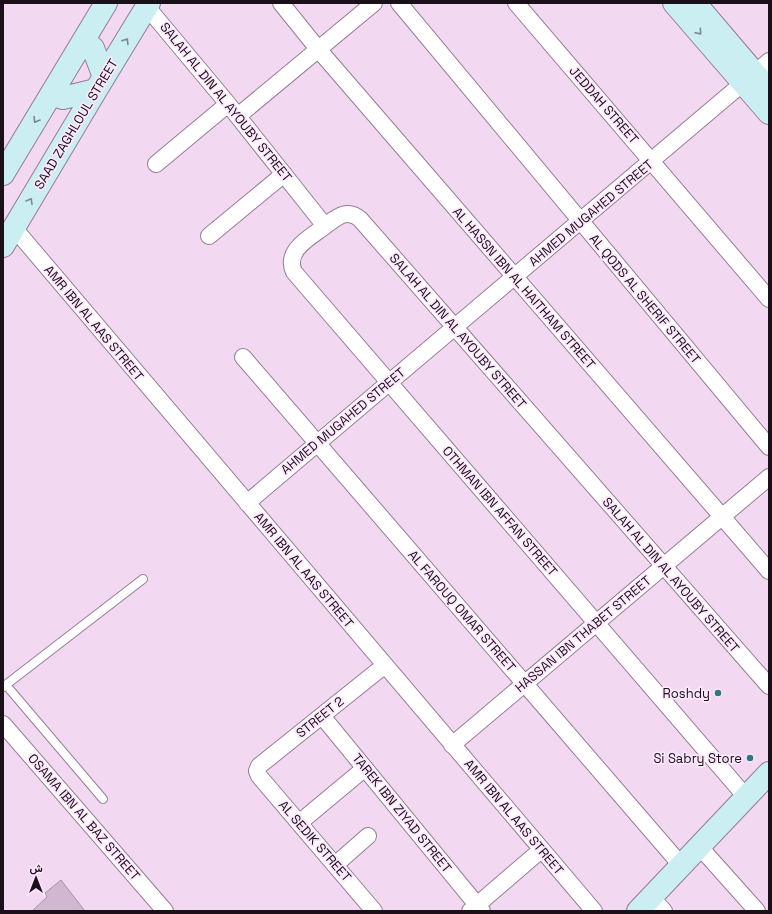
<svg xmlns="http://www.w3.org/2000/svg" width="772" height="914" font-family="'Space Grotesk',Vazirmatn,sans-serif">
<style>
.building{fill:#d2b7d0;stroke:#ab92aa}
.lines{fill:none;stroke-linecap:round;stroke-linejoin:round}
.lane-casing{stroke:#957d94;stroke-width:10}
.street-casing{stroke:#957d94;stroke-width:18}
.secondary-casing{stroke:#957d94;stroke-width:24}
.lane{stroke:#fff;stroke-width:8}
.street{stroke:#fff;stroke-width:16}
.secondary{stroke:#caeef1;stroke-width:22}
.oneway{stroke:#7a8a90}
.poi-dot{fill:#2f787d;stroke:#fde7fc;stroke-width:1.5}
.labels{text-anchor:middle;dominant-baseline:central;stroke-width:3.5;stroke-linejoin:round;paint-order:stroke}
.street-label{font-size:13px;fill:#191019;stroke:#fde7fc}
.poi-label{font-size:13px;fill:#191019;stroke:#fde7fc;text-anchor:end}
</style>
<rect width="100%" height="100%" fill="#f3d8f2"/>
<!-- building -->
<path class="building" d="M61,880L85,911H32L47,897L45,893Z"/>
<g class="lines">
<defs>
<path id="lane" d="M6,685L103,799
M3,687L143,579"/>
<path id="street" d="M281,3L318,49L769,571
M399,3L769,447
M516,3L769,299
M147,7L228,104L325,226C337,217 347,208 360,219L769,686
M238,116L374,3
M156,164L228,104
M325,226C311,237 284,250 294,272L746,797
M14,228L594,911
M209,236L284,174
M243,357L681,865
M247,503L769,61
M322,716L482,911
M3,724L165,911
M452,745L769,477
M299,823L365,768
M699,846L757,911
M335,865L368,836
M651,897L664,911
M374,911L259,776L257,771L259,766L385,665
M470,911L541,850"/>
<path id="secondary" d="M674,3L769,113
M695,3L769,90
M82,44H88L93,48L104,77
M55,89V94L60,97L63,98L96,90
M3,174L106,3
M3,246L96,90L149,3
M638,911L769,773"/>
</defs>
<!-- lane casing -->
<use href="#lane" class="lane-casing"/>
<!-- street casing -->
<use href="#street" class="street-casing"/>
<!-- secondary casing -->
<use href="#secondary" class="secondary-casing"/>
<!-- lane -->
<use href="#lane" class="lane"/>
<!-- street -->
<use href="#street" class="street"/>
<!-- secondary -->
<use href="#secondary" class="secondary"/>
</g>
<!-- one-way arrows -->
<defs><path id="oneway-chevron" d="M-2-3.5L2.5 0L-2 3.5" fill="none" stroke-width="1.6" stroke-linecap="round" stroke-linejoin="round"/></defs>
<g class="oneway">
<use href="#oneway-chevron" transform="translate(699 32) rotate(49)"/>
<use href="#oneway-chevron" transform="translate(126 41) rotate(-58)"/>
<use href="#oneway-chevron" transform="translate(36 120) rotate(121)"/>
<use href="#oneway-chevron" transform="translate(30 201) rotate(-59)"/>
</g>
<!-- markers -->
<g class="poi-dot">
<circle cx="718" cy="693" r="4"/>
<circle cx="750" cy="758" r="4"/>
</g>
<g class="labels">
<!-- street labels -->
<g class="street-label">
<text transform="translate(226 102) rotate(51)">SALAH AL DIN AL AYOUBY STREET</text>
<text transform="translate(604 105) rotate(49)">JEDDAH STREET</text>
<text transform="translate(76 124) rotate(-59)">SAAD ZAGHLOUL STREET</text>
<text transform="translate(591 213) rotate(-40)">AHMED MUGAHED STREET</text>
<text transform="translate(524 288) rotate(49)">AL HASSN IBN AL HAITHAM STREET</text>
<text transform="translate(645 299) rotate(50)">AL QODS AL SHERIF STREET</text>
<text transform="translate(94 323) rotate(50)">AMR IBN AL AAS STREET</text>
<text transform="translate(458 331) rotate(49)">SALAH AL DIN AL AYOUBY STREET</text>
<text transform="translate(343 421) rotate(-40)">AHMED MUGAHED STREET</text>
<text transform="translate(500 511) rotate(49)">OTHMAN IBN AFFAN STREET</text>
<text transform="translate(304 570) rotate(50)">AMR IBN AL AAS STREET</text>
<text transform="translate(671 575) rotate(49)">SALAH AL DIN AL AYOUBY STREET</text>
<text transform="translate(462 611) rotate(49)">AL FAROUQ OMAR STREET</text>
<text transform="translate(583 634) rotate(-40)">HASSAN IBN THABET STREET</text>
<text transform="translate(320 717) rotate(-39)">STREET 2</text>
<text transform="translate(402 813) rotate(51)">TAREK IBN ZIYAD STREET</text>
<text transform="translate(84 817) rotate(49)">OSAMA IBN AL BAZ STREET</text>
<text transform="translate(514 817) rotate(50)">AMR IBN AL AAS STREET</text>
<text transform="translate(315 841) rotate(49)">AL SEDIK STREET</text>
</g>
<!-- poi labels -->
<g class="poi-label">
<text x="710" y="693">Roshdy</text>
<text x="742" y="758">Si Sabry Store</text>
</g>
</g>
<!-- border -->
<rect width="772" height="914" fill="none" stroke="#191019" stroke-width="8"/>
<!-- north arrow -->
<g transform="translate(36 878)" stroke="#fde7fc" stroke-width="3" paint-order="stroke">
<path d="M0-3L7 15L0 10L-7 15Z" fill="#191019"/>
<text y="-6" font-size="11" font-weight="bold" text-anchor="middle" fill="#191019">ش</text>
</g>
</svg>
